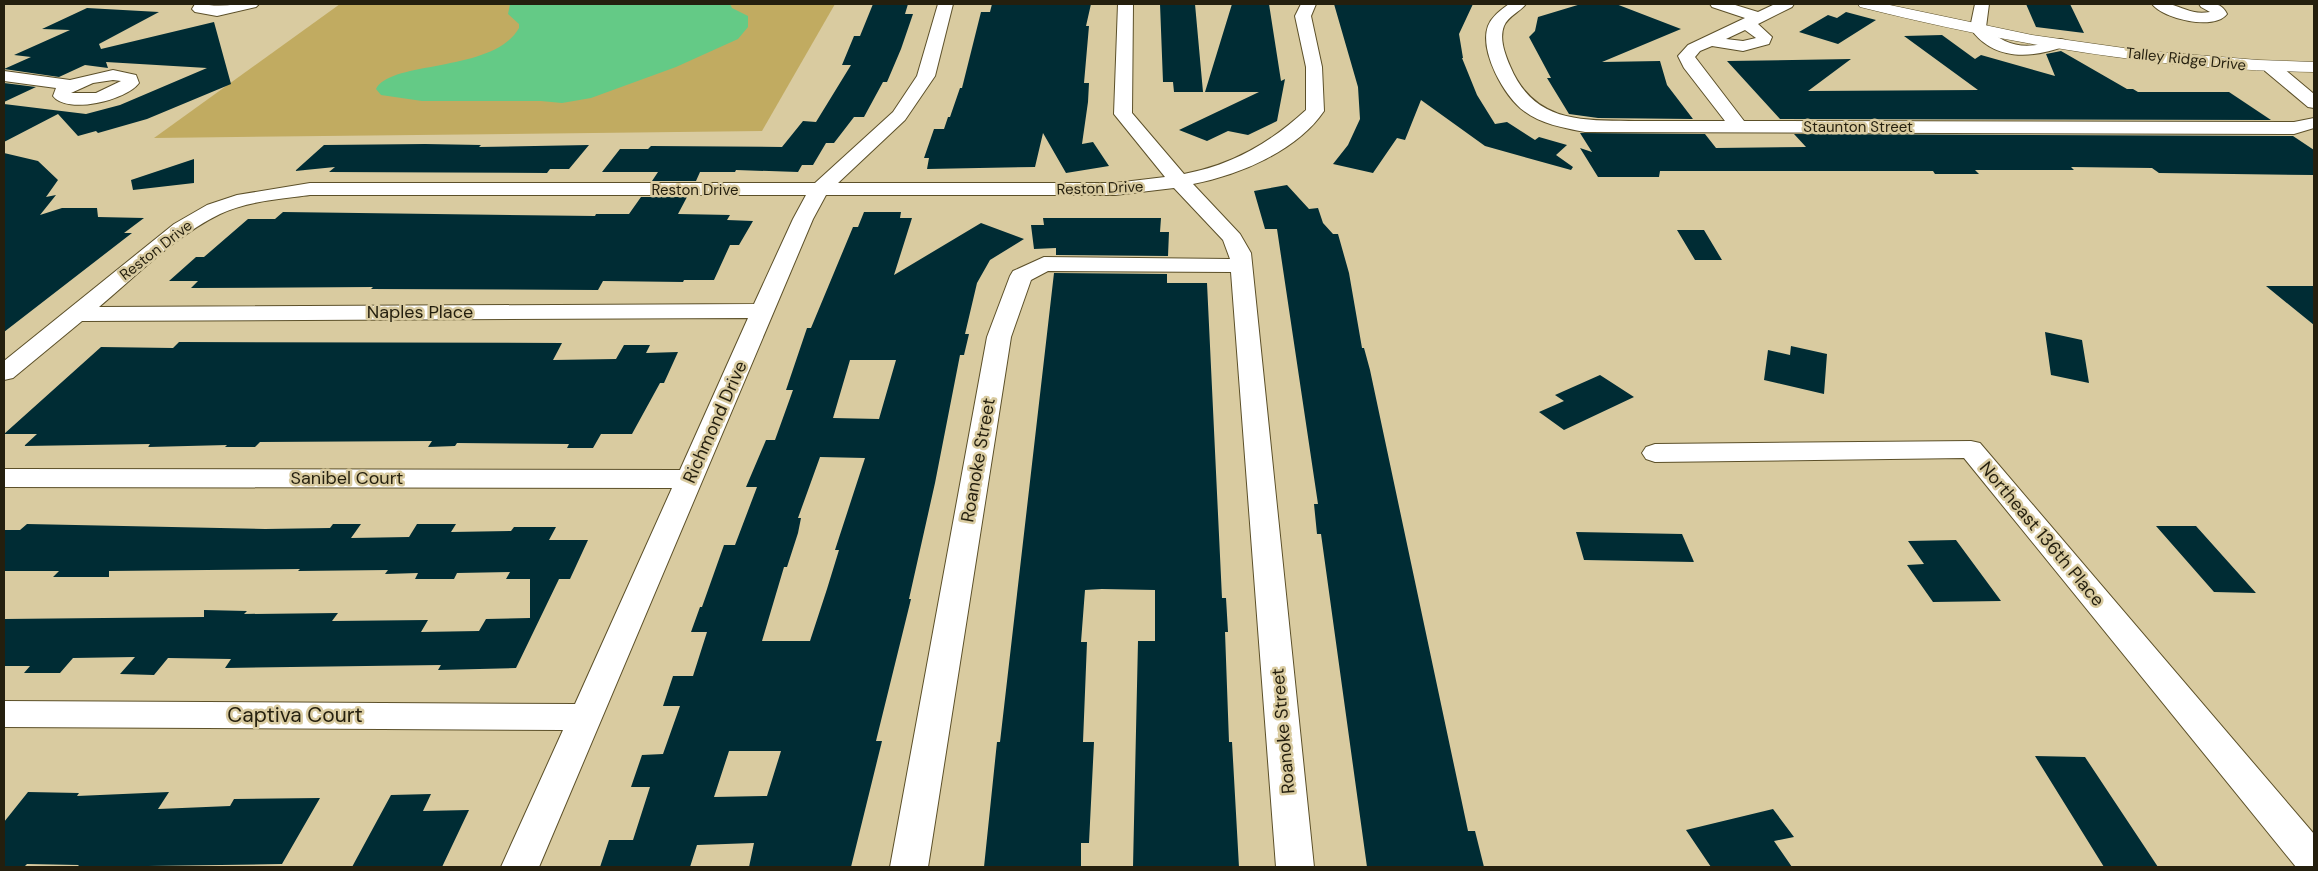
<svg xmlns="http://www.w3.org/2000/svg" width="2318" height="871" font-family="'DM Sans',sans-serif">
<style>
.green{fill:#c1ab61}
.water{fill:#64ca86}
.building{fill:#002c34;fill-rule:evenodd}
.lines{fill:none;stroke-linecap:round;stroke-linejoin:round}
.minor-casing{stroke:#5c5029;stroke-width:2}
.tertiary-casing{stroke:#5c5029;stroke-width:1}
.minor{fill:#fff;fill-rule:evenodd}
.tertiary{fill:#fff;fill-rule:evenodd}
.labels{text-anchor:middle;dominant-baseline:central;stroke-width:5;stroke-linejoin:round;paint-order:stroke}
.far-street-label{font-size:15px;fill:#241f0e;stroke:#d9cba0}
.street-label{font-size:18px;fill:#241f0e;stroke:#d9cba0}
.near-street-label{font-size:21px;fill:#241f0e;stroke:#d9cba0}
</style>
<rect width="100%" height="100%" fill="#d9cba0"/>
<!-- green -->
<path class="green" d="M340,4H835L762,131L154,138Z"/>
<!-- water -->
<path class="water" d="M510,4H730L732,8L748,16V27L738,39L676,67L591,98L562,103L541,101H422L381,95L376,89C390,60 494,73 519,28V24L508,14Z"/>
<!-- building -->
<path class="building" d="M873,4H908L905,14H913L901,49L887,82H883L864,117H854L834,143H826L813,165H802L798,172L736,170L735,172H700L696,181H652L658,172H602L620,149H648L651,146L782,147L803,121L816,122L851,65H842L854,36H860Z
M992,4H1091L1086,26H1089L1084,83H1089L1088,102L1082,144L1093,142L1109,166L1066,173L1043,133L1035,167L927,169L929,158H924L934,129H944L948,117H950L960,88H962L981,12H990Z
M1160,4H1195L1203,92H1174L1173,82H1163Z
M1232,4H1269L1281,81L1285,79L1277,121L1248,135L1228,131L1207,141L1179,130L1259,92H1205Z
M1334,4H1473L1459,34L1463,58H1462L1477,95L1495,124L1507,122L1535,140L1539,137L1567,145L1556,155L1573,167L1571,170L1485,146L1421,100L1405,140L1397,138L1373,173L1333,164L1348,145L1360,119L1358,87Z
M1581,4H1616L1681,29L1602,62L1660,61L1667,85L1693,119L1598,118L1569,114L1547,78H1551L1529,37L1535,31L1538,17Z
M2026,4H2070L2084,33L2036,27Z
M87,8L159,12L99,44L101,49L214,22L231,84L147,119L98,133L96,131L78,136L58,114L4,142V104L86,114L120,105L207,68L106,62L108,68L85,65L59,77L4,69L31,57L14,55L70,30L42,29Z
M1846,12L1876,20L1838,44L1799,32L1828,15L1837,18Z
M1942,35L1975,59L1981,55L2055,76L2046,54L2061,51L2127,89H2133L2138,92H2229L2271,120L1780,119L1727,61L1851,59L1808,91L1978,90L1904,36Z
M4,83L36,87L4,102Z
M1580,133L1705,134L1716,148L1806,147L1794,134L2293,136L2314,150V175L2159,173L2152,168L2071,167L2074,170H1975L1979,174H1935L1933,171H1660L1659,177H1598L1580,148L1592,152Z
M425,144L481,145L479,147L589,145L569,169H550L547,173L329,172L335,167L295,171L324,145Z
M4,153L38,161L58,180L46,197L56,195L40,215L62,208H97L98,217L144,218L124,233H132L4,332Z
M194,159V183L133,190L131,180Z
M1287,185L1309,209L1318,208L1323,223L1333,234H1338L1349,273L1362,348H1364L1370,370L1468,831H1475L1484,867H1367L1321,534H1317L1314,504H1318L1277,229H1265L1254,191Z
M641,197H687L678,214L730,215L727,220L753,221L739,245H730L714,280H684L683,282L603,281L598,290L371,289L373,287L191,288L198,281H169L196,257H204L248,219H275L283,212L595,216L596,214H629Z
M864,212H901L900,218H912L894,275L981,223L1024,239L990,260L977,283L965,334H969L964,355H960L935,483L909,599H911L876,741H882L851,867H749L754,843L697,845L690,867H600L609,840H633L650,787H631L642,755L663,754L680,706H663L673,676H693L707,632H691L700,607H702L724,545H735L757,487H746L766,440H775L793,390H786L807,328H811L853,227H858ZM850,360H896L879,419L833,418ZM820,457L865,458L835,550H839L827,589L810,641H762L784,567H787L798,533L801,518H798ZM729,751H781L767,796L714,797Z
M1043,218H1161L1160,232H1169L1168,256L1056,255V248L1034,249L1031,225H1044Z
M1677,230H1704L1722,260H1695Z
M1054,273L1167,274V283H1207L1222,598H1226L1228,632H1225L1229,742H1232L1239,867H1133L1138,641H1155V590L1102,589L1085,590L1081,642H1087L1083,742H1094L1089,843H1081V867H984L997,742H1000Z
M2266,286H2314V325Z
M2045,332L2082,340L2089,383L2051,375Z
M179,342L562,343L553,360L616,359L624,345H650L646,353L678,352L664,383H660L632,434H601L593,448H567L569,444L457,443L455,446L428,447L432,441L260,442L255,447H225L227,445L148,447L150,444L24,446L37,434H4L101,347L173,348Z
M1791,346L1827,354L1824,394L1764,380L1768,350L1790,355Z
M1600,375L1634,397L1564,430L1539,412L1564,401L1555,395Z
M27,524L265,529L330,528L333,524H361L351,538L409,537L417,524H456L451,532L511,531L514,527H556L549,540H588L570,579H559L516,668L438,670L441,665L225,668L231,659L168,658L154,675L120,674L135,657L73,658L60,673H24L30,666H4V619L204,617V610L247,611L244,614L338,613L332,621L428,620L421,632L479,631L486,619L530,618V579H506L510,572L457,573L454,579H415L418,573L385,574L388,570L298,571L300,569L109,571V577H53L59,571H4V530H20Z
M2156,526H2196L2256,593L2214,592Z
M1576,532L1682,534L1694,562L1584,560Z
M1956,540L2001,601L1933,602L1907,565L1924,564L1908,541Z
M2035,756L2085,757L2158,867H2104Z
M28,792L79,793L77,796L169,792L158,809L230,806L234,799L320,798L282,864L77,867L79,865L27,864L24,867H4V822Z
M431,794L423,811L469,810L442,867H352L391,795Z
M1773,809L1794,837L1774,841L1792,867H1711L1686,830Z"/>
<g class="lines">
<defs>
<path id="minor" d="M195,4H209V5C225,7 242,3 259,4L256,7L217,16L195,12L192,9Z
M938,4H953L935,76L905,120L838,183H1115L1165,177L1114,114L1118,4H1133L1132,113L1184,174C1232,165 1270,143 1306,110V67L1295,16L1301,4H1316L1311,16L1322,67L1324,111C1297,151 1239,175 1193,184L1240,234L1251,253L1314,867H1276L1231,272L1048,271L1031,280L1011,337L928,867H890L987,337L1010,276L1013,271L1044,257L1230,259L1223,240L1174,188L1115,195H826L813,219L539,867H501L563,730L4,727V701L575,704L672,488L4,487V469L680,470L748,318L82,321L13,378L4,380V361L174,224L207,205L237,195L310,183H815L893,112L917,76ZM310,195H806L793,219L754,304L99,307C137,275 175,236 220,214C247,201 281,199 310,195Z
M1509,4H1526C1520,12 1508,16 1504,26C1499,39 1505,54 1510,66C1534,124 1583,120 1637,121C1666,121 1695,121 1725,121L1684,68L1678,56L1688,45L1745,18L1712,7L1710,4H1732L1758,12L1775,4H1794L1792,7L1758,24L1772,37L1769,44L1743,51L1712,46L1700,51L1695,57L1744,121L2294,122L2314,118V128L2294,134L1585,132C1564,128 1541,124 1524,111C1504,96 1479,51 1488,26C1492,16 1501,10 1509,4ZM1745,30L1756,38L1743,41L1726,39Z
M1975,4H1989L1986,27C2001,43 2020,49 2041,44C2050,41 2056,37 2065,40L2067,43L2065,46C2031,59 1993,61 1970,28Z
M2152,4C2157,4 2165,2 2169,4C2185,8 2192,15 2210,12L2201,7L2199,4C2211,4 2221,1 2227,14C2215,31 2163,19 2152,4Z
M2271,62L2277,63L2314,94V108L2308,107L2265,71L2263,67L2265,63Z
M113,70L136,75L139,83C127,100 67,115 53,96L56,88L4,81V71L70,80ZM113,80L121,81L96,93H71L93,83Z
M1971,441L1980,443L2314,834V867H2296L1964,458L1655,462L1646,459L1642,453L1646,447L1655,444Z"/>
<path id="tertiary" d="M1858,4H1885L2032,35L2145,51L2258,60L2314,62V72C2160,70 2009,44 1860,7Z"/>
</defs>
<!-- minor casing -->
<use href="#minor" class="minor-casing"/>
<!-- tertiary casing -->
<use href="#tertiary" class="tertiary-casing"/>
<!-- minor -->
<use href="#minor" class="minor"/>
<!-- tertiary -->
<use href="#tertiary" class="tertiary"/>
</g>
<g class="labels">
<!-- far-street labels -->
<g class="far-street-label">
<text transform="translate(2186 59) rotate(6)">Talley Ridge Drive</text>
<text x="1858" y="127">Staunton Street</text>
<text transform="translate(1100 188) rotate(-2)">Reston Drive</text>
<text x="695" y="190">Reston Drive</text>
<text transform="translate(156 250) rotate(-38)">Reston Drive</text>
</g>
<!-- street labels -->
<g class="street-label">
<text x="420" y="312">Naples Place</text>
<text transform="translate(715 422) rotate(-66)">Richmond Drive</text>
<text transform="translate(978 460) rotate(-80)">Roanoke Street</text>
<text x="347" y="478">Sanibel Court</text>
<text transform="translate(2042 534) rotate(50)">Northeast 136th Place</text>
<text transform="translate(1283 731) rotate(-95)">Roanoke Street</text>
</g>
<!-- near-street labels -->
<g class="near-street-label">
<text x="295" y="715">Captiva Court</text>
</g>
</g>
<!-- border -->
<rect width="2318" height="871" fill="none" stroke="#241f0e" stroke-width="10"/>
</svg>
